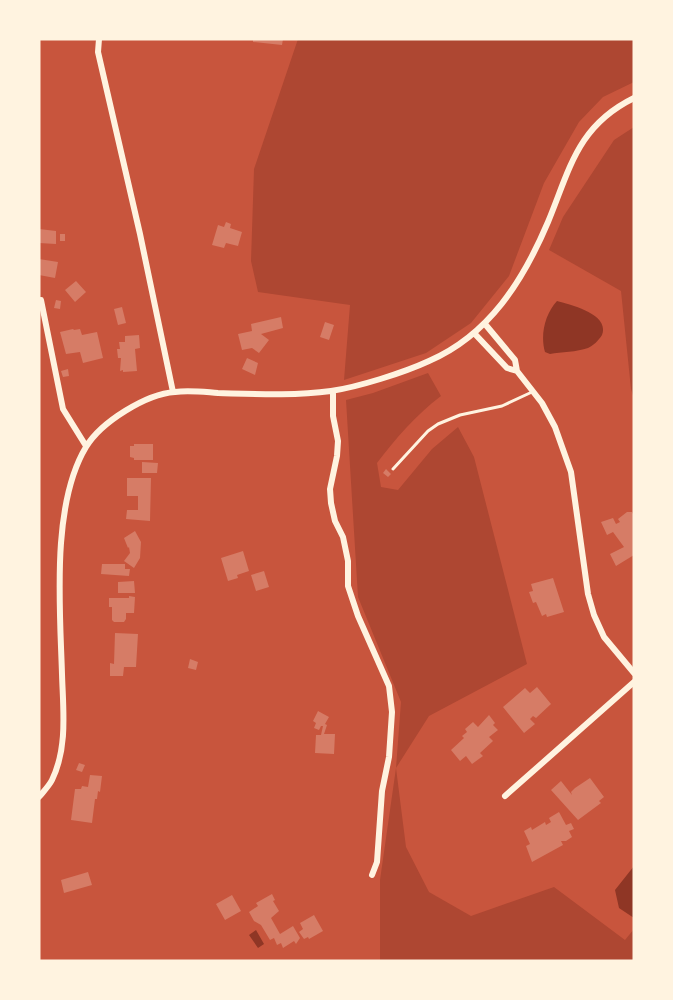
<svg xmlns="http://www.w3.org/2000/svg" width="673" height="1000" font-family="'Sofia Sans Condensed',sans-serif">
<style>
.green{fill:#ae4732}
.water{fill:#8f3625}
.building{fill:#d67c66}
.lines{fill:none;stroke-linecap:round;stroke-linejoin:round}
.service{stroke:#fff3e0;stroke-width:3}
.minor{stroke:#fff3e0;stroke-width:6}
</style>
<rect width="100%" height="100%" fill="#c8553d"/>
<!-- green -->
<path class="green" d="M298,39H634V82L603,97L579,122L544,183L509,276L471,323L426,353L344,380L350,305L258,292L251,261L254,169Z
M634,127V399L631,389L621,291L549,250L563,217L614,140Z
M428,373L441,396C416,415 396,438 377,463L381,487L398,490L432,449L458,427L474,457L527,664L429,716L396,768L406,847L429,892L471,916L554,887L625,940L634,929V961H380V880L396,768L401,702L358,597L346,400L373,393Z"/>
<!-- water -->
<path class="water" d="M557,301C571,305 610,314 602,335C599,340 593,346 588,348C577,352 561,352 550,354L545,352C540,335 545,314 557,301Z
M634,866V918L619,908L615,890Z
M256,930L264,944L258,948L249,935Z"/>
<!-- building -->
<path class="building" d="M253,39H283L282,45L253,42Z
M226,222L231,224L230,228L242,232L238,246L226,243L224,248L212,245L218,225L224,227Z
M39,229L56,231V244L39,243Z
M60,234H65V241H60Z
M39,259L58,262L55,278L39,275Z
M76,281L86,292L75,302L65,290Z
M56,300L61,301L60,309L54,308Z
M122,307L126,323L118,325L114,309Z
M281,317L283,328L261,334L269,340L259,353L252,348L242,350L238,334L252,331L251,324Z
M325,322L334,325L329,340L320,337Z
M73,329L74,330L80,329L82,335L97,332L103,358L83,363L80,352L66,354L60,332Z
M139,335L140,348L135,349L137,371L123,372V370L120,371L121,358H118L117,349H120L119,342H125V336Z
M247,358L258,363L255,375L242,369Z
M68,369L69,376L63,377L61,371Z
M134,444H153V460H134V458L130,457V446H134Z
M142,462L158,463L157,473H142Z
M386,469L391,474L388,477L383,473Z
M127,478H151L150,521L126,519L127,510H138V496H127Z
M627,512H632L634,516V555L616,566L610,554L624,547L613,532L607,535L601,522L613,518L616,524L620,522L618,519Z
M135,531L141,542L140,558L134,568L124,561L130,553L129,547L128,548L124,538Z
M243,551L249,571L237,575L238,578L228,581L221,558Z
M102,564H125V569H130L129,576L101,574Z
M264,571L269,587L256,591L251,575Z
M553,578L564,612L547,617L546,614L542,616L536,602L533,603L529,592L533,591L531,584Z
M134,581L135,593H118V582Z
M129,596L135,597L134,613H126V619L124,622H114L112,620V607H109V598H129Z
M115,633L138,634L136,667H124L123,676H110V663L114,664Z
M190,659L198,662L196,670L188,668Z
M537,687L551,704L536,718L533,716L530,719L535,724L524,733L503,707L525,688L530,693Z
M318,711L329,717L325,724L327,725L324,734H335L334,754L315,753L316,735H321L323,726H321L319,730L314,728L316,723L313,721Z
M489,715L495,723L493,725L498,730L489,737L493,741L480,753L483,756L472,764L466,756L460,761L451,750L464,738L462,736L467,732L465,729L473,722L478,727Z
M79,763L85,765L82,772L76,770Z
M90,775L102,776L100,792L98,791L97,799H95L92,823L71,820L75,789H81L82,786L88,787Z
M590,778L604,797L599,801L601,803L578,820L551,790L561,781L572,795L571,792L575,788Z
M559,812L566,825L571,823L574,829L569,831L572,837L566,841H561L563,845L532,862L526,846L530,844L524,831L531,827L532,830L545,822L546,825L551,822L549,818Z
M88,872L92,885L64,893L61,880Z
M272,894L275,900L273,901L279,911L271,918L280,934L293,926L300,938L296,944L294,941L283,948L281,943L277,945L274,938L270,940L261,925L254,921L249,912L258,906L256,903Z
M232,895L241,911L225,920L216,904Z
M314,915L323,931L309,939L308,937L304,939L299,932L303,929L300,923Z"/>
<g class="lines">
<!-- service -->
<path class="service" d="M393,469L428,431L438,424L460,415L502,406L532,392"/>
<!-- minor -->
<path class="minor" d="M99,39L98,52L140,234L173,392
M41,300L63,409L86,446
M485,324L515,360L517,371L542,403L555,427L571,472L588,594L594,615L604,637L634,673
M474,333L507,368L517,371
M333,391V416L338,441L337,456L330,489L331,503L335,521L343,537L348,561V586L358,616L389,686L392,712L389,757L382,791L377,862L372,875
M505,796L634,682
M39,797C43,792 49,786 52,780C68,747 63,709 62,674C60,608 51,505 86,447C101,422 146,394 175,392C189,390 204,392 218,393C255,394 294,396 331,391C358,387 403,373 429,361C489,335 523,281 548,222C570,169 577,126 634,98"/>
</g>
<!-- border -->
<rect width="673" height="1000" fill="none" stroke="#fff3e0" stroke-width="81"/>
</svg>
